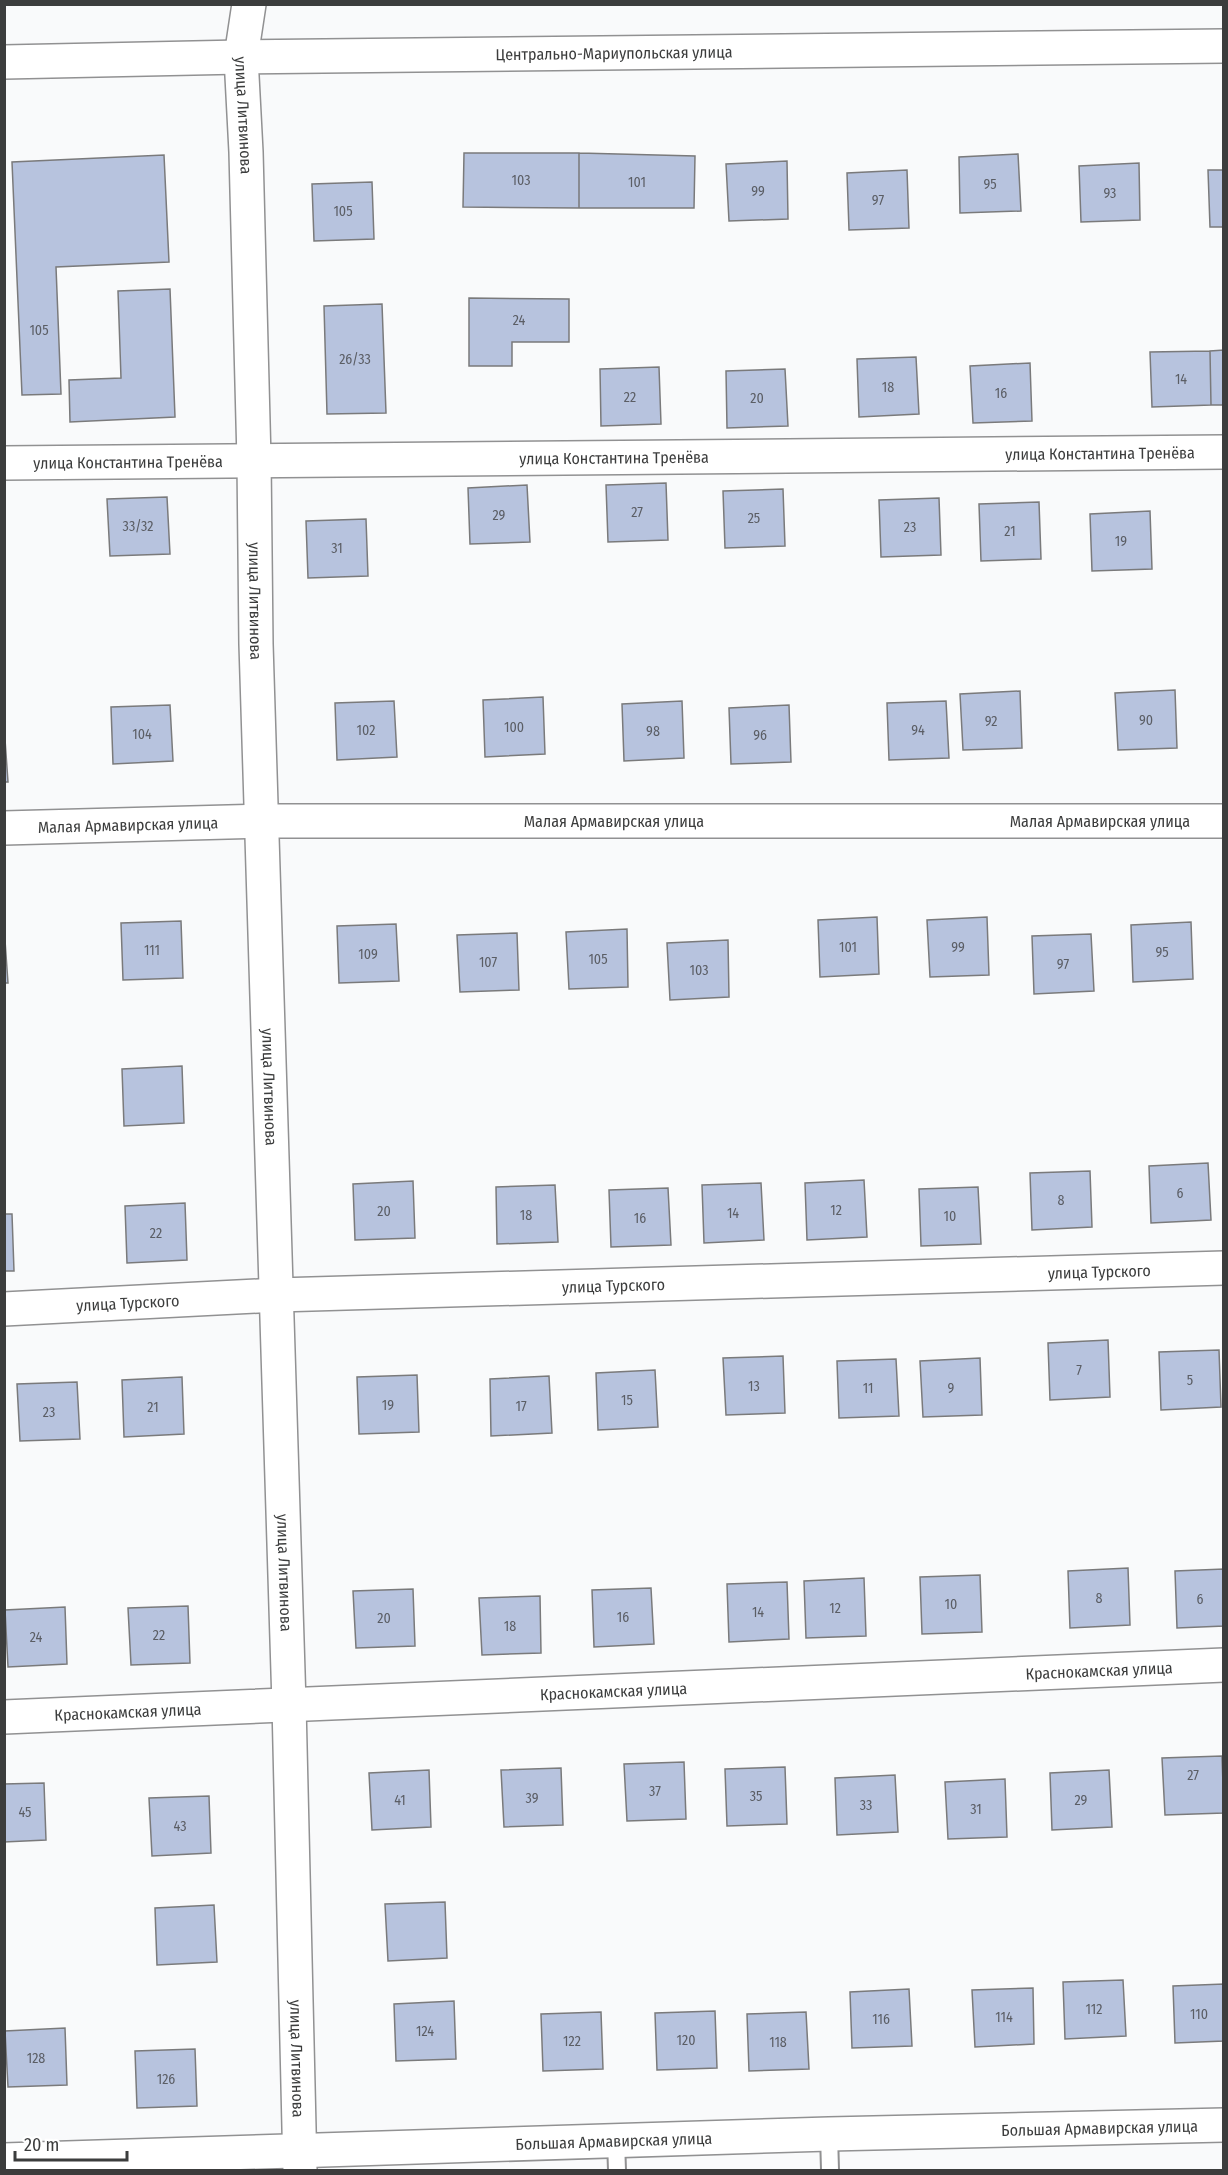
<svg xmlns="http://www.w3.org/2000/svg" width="1228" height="2175" font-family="'Fira Sans Condensed',sans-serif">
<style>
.building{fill:#b7c3de;stroke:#7a7a7b;stroke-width:1.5}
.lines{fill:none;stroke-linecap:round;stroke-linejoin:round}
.lane-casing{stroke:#919192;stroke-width:20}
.street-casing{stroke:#919192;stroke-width:36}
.secondary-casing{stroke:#919192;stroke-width:36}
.lane{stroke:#fff;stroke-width:16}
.street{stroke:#fff;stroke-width:33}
.secondary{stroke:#fff;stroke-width:33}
.labels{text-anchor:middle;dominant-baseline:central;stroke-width:6;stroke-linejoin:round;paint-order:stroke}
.number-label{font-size:14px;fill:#5b5e65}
.street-label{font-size:16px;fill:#3c3d3d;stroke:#fff}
</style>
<rect width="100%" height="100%" fill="#f9fafb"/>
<!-- building -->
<path class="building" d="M464,153H579V208L463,207Z
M579,153L695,156L694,208H579Z
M1018,154L1021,211L960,213L959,157Z
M164,155L169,262L56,267L61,394L22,395L12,162Z
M787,161L788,219L729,221L726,164Z
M1139,163L1140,220L1081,222L1079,166Z
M907,170L909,228L849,230L847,173Z
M1208,170H1224V227H1210Z
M372,182L374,239L314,241L312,184Z
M170,289L175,417L70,422L69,380L121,378L118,291Z
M469,298L569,299V342H512V366H469Z
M382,304L386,413L327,414L324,306Z
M1224,350V405H1211L1210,351Z
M1210,351L1211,405L1152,407L1150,352Z
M916,357L919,414L859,417L857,359Z
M1030,363L1032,421L973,423L970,366Z
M659,367L661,424L601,426L600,369Z
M785,369L788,426L727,428L726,371Z
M666,483L668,540L608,542L606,485Z
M527,485L530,542L470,544L468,488Z
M783,489L785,546L725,548L723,491Z
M167,497L170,554L110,556L107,499Z
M939,498L941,555L881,557L879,500Z
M1039,502L1041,559L981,561L979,504Z
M1150,511L1152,569L1092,571L1090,514Z
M366,519L368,576L308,578L306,521Z
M1175,690L1177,748L1118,750L1115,693Z
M1020,691L1022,748L963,750L960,694Z
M543,697L545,754L485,757L483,700Z
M394,701L397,757L337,760L335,703Z
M682,701L684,758L624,761L622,704Z
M946,701L949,758L889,760L887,703Z
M170,705L173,761L113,764L111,707Z
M789,705L791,762L731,764L729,708Z
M4,725L8,782H4Z
M877,917L879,974L820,977L818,920Z
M987,917L989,975L930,977L927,920Z
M181,921L183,978L123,980L121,923Z
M1191,922L1193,979L1133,982L1131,925Z
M396,924L399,981L339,983L337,926Z
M4,926L8,983H4Z
M627,929L628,987L569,989L566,932Z
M517,933L519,990L460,992L457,935Z
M1091,934L1094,991L1034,994L1032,936Z
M728,940L729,997L670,1000L667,943Z
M182,1066L184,1123L124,1126L122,1069Z
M1208,1163L1211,1220L1151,1223L1149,1166Z
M1090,1171L1092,1227L1032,1230L1030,1173Z
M864,1180L867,1237L807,1240L805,1183Z
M413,1181L415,1238L355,1240L353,1184Z
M761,1183L764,1240L704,1243L702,1185Z
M555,1185L558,1242L497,1244L496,1187Z
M978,1187L981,1244L921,1246L919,1189Z
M668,1188L671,1245L611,1247L609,1190Z
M185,1203L187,1260L127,1263L125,1206Z
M4,1214H12L14,1271H4Z
M1108,1340L1110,1397L1050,1400L1048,1343Z
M1219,1350L1221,1407L1161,1410L1159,1352Z
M783,1356L785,1413L726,1415L723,1358Z
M980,1358L982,1415L923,1417L920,1361Z
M896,1359L899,1416L839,1418L837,1361Z
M655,1370L658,1427L598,1430L596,1373Z
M417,1375L419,1432L359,1434L357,1377Z
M549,1376L552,1433L491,1436L490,1379Z
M182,1377L184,1434L124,1437L122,1380Z
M77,1382L80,1439L20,1441L17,1384Z
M1128,1568L1130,1625L1070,1628L1068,1571Z
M1224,1569V1626L1177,1628L1175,1571Z
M980,1575L982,1632L922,1634L920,1577Z
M864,1578L866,1636L806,1638L804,1581Z
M787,1582L789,1639L729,1642L727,1584Z
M651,1588L654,1644L594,1647L592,1590Z
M413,1589L415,1646L356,1648L353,1591Z
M540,1596L541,1653L482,1655L479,1598Z
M188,1606L190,1663L131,1665L128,1608Z
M65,1607L67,1664L8,1667L5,1610Z
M1222,1756L1224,1813L1165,1815L1162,1758Z
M684,1762L686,1819L627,1821L624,1764Z
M785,1767L787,1824L727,1826L725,1769Z
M561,1768L563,1825L504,1827L501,1770Z
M429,1770L431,1827L372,1830L369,1773Z
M1109,1770L1112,1827L1052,1830L1050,1773Z
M895,1775L898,1832L837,1835L835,1778Z
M1005,1779L1007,1837L948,1839L945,1782Z
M44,1783L46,1840L4,1842V1784Z
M209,1796L211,1853L152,1856L149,1798Z
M445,1902L447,1958L388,1961L385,1904Z
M214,1905L217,1962L157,1965L155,1908Z
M1123,1980L1126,2036L1065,2039L1063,1982Z
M1224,1984V2041L1175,2043L1173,1986Z
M1033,1988L1034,2044L975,2047L972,1990Z
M909,1989L912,2046L852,2048L850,1992Z
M454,2001L456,2059L396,2061L394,2004Z
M715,2011L717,2068L657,2070L655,2013Z
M601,2012L603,2069L543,2071L541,2014Z
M806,2012L809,2069L749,2071L747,2014Z
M65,2028L67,2085L8,2087L5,2031Z
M195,2049L197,2106L137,2108L135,2051Z"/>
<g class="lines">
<defs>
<path id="lane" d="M829,2134L830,2170
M616,2141L617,2170"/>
<g id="street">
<path id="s1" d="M4,463L1224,452"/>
<path id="s2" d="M4,828L262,821H1224"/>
<path id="s3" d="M4,1309L277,1295L1224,1268"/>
<path id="s4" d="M4,1717L1224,1665"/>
<path id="s5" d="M4,2160L829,2134L1224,2125"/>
</g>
<g id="secondary">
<path id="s6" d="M249,4L241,57L246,152L254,460L256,644L289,1704L300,2170"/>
<path id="s7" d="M4,62L241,57L1224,46"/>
</g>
</defs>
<!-- lane casing -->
<use href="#lane" class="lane-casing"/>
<!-- street casing -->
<use href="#street" class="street-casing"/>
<!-- secondary casing -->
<use href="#secondary" class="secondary-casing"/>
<!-- lane -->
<use href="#lane" class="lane"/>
<!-- street -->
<use href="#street" class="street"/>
<!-- secondary -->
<use href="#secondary" class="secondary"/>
</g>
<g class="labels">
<!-- number labels -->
<g class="number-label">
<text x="521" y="180">103</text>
<text x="637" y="182">101</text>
<text x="990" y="184">95</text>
<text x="758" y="191">99</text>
<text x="1110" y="193">93</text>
<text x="878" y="200">97</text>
<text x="343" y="211">105</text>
<text x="519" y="320">24</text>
<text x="39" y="330">105</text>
<text x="355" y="359">26/33</text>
<text x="1181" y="379">14</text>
<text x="888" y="387">18</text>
<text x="1001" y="393">16</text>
<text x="630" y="397">22</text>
<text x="757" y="398">20</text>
<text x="637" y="512">27</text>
<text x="499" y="515">29</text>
<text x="754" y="518">25</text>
<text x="138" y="526">33/32</text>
<text x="910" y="527">23</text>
<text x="1010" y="531">21</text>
<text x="1121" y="541">19</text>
<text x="337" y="548">31</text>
<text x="1146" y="720">90</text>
<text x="991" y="721">92</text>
<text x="514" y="727">100</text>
<text x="366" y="730">102</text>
<text x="918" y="730">94</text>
<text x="653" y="731">98</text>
<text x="142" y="734">104</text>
<text x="760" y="735">96</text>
<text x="848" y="947">101</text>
<text x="958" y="947">99</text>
<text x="152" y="950">111</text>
<text x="1162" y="952">95</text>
<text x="368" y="954">109</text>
<text x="598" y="959">105</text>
<text x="488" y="962">107</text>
<text x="1063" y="964">97</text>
<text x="699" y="970">103</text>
<text x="1180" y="1193">6</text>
<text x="1061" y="1200">8</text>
<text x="836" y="1210">12</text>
<text x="384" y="1211">20</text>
<text x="733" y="1213">14</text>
<text x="526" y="1215">18</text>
<text x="950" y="1216">10</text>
<text x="640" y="1218">16</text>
<text x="156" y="1233">22</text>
<text x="1079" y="1370">7</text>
<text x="1190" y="1380">5</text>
<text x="754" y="1386">13</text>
<text x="868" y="1388">11</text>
<text x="951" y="1388">9</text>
<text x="627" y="1400">15</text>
<text x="388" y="1405">19</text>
<text x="521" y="1406">17</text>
<text x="153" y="1407">21</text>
<text x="49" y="1412">23</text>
<text x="1099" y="1598">8</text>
<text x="1200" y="1599">6</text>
<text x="951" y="1604">10</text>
<text x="835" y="1608">12</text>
<text x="758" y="1612">14</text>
<text x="623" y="1617">16</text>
<text x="384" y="1618">20</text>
<text x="510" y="1626">18</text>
<text x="159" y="1635">22</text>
<text x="36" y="1637">24</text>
<text x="1193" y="1775">27</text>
<text x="655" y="1791">37</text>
<text x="756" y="1796">35</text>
<text x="532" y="1798">39</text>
<text x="400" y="1800">41</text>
<text x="1081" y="1800">29</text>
<text x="866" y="1805">33</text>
<text x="976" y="1809">31</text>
<text x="25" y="1812">45</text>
<text x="180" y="1826">43</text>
<text x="1094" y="2009">112</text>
<text x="1199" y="2014">110</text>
<text x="1004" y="2017">114</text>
<text x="881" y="2019">116</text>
<text x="425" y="2031">124</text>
<text x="686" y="2040">120</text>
<text x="572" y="2041">122</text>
<text x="778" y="2042">118</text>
<text x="36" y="2058">128</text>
<text x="166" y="2079">126</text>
</g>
<!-- street labels -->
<g class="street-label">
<text stroke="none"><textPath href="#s7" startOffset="610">Центрально-Мариупольская улица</textPath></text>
<text stroke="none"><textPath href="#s6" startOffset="112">улица Литвинова</textPath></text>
<text stroke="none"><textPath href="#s1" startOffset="1096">улица Константина Тренёва</textPath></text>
<text stroke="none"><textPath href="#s1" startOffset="610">улица Константина Тренёва</textPath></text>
<text stroke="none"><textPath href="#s1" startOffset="124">улица Константина Тренёва</textPath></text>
<text stroke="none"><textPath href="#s6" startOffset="598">улица Литвинова</textPath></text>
<text stroke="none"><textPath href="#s2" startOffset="610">Малая Армавирская улица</textPath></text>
<text stroke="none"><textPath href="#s2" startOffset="1096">Малая Армавирская улица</textPath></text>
<text stroke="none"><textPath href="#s2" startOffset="124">Малая Армавирская улица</textPath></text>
<text stroke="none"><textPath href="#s6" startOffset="1084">улица Литвинова</textPath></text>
<text stroke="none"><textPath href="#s3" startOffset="1096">улица Турского</textPath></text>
<text stroke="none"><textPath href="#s3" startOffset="610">улица Турского</textPath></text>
<text stroke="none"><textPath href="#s3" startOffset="124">улица Турского</textPath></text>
<text stroke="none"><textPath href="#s6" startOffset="1570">улица Литвинова</textPath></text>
<text stroke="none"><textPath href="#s4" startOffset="1096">Краснокамская улица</textPath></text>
<text stroke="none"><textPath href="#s4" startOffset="610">Краснокамская улица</textPath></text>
<text stroke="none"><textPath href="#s4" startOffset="124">Краснокамская улица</textPath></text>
<text stroke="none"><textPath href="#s6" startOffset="2056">улица Литвинова</textPath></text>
<text stroke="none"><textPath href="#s5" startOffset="1096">Большая Армавирская улица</textPath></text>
<text stroke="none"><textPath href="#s5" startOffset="610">Большая Армавирская улица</textPath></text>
</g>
</g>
<!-- border -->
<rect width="1228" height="2175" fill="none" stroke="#3c3d3d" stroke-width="12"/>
<!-- scale -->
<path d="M15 2151v9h112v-9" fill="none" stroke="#3c3d3d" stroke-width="3"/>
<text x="24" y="2151" font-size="18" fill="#3c3d3d" stroke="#ffffff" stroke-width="4.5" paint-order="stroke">20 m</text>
</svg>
